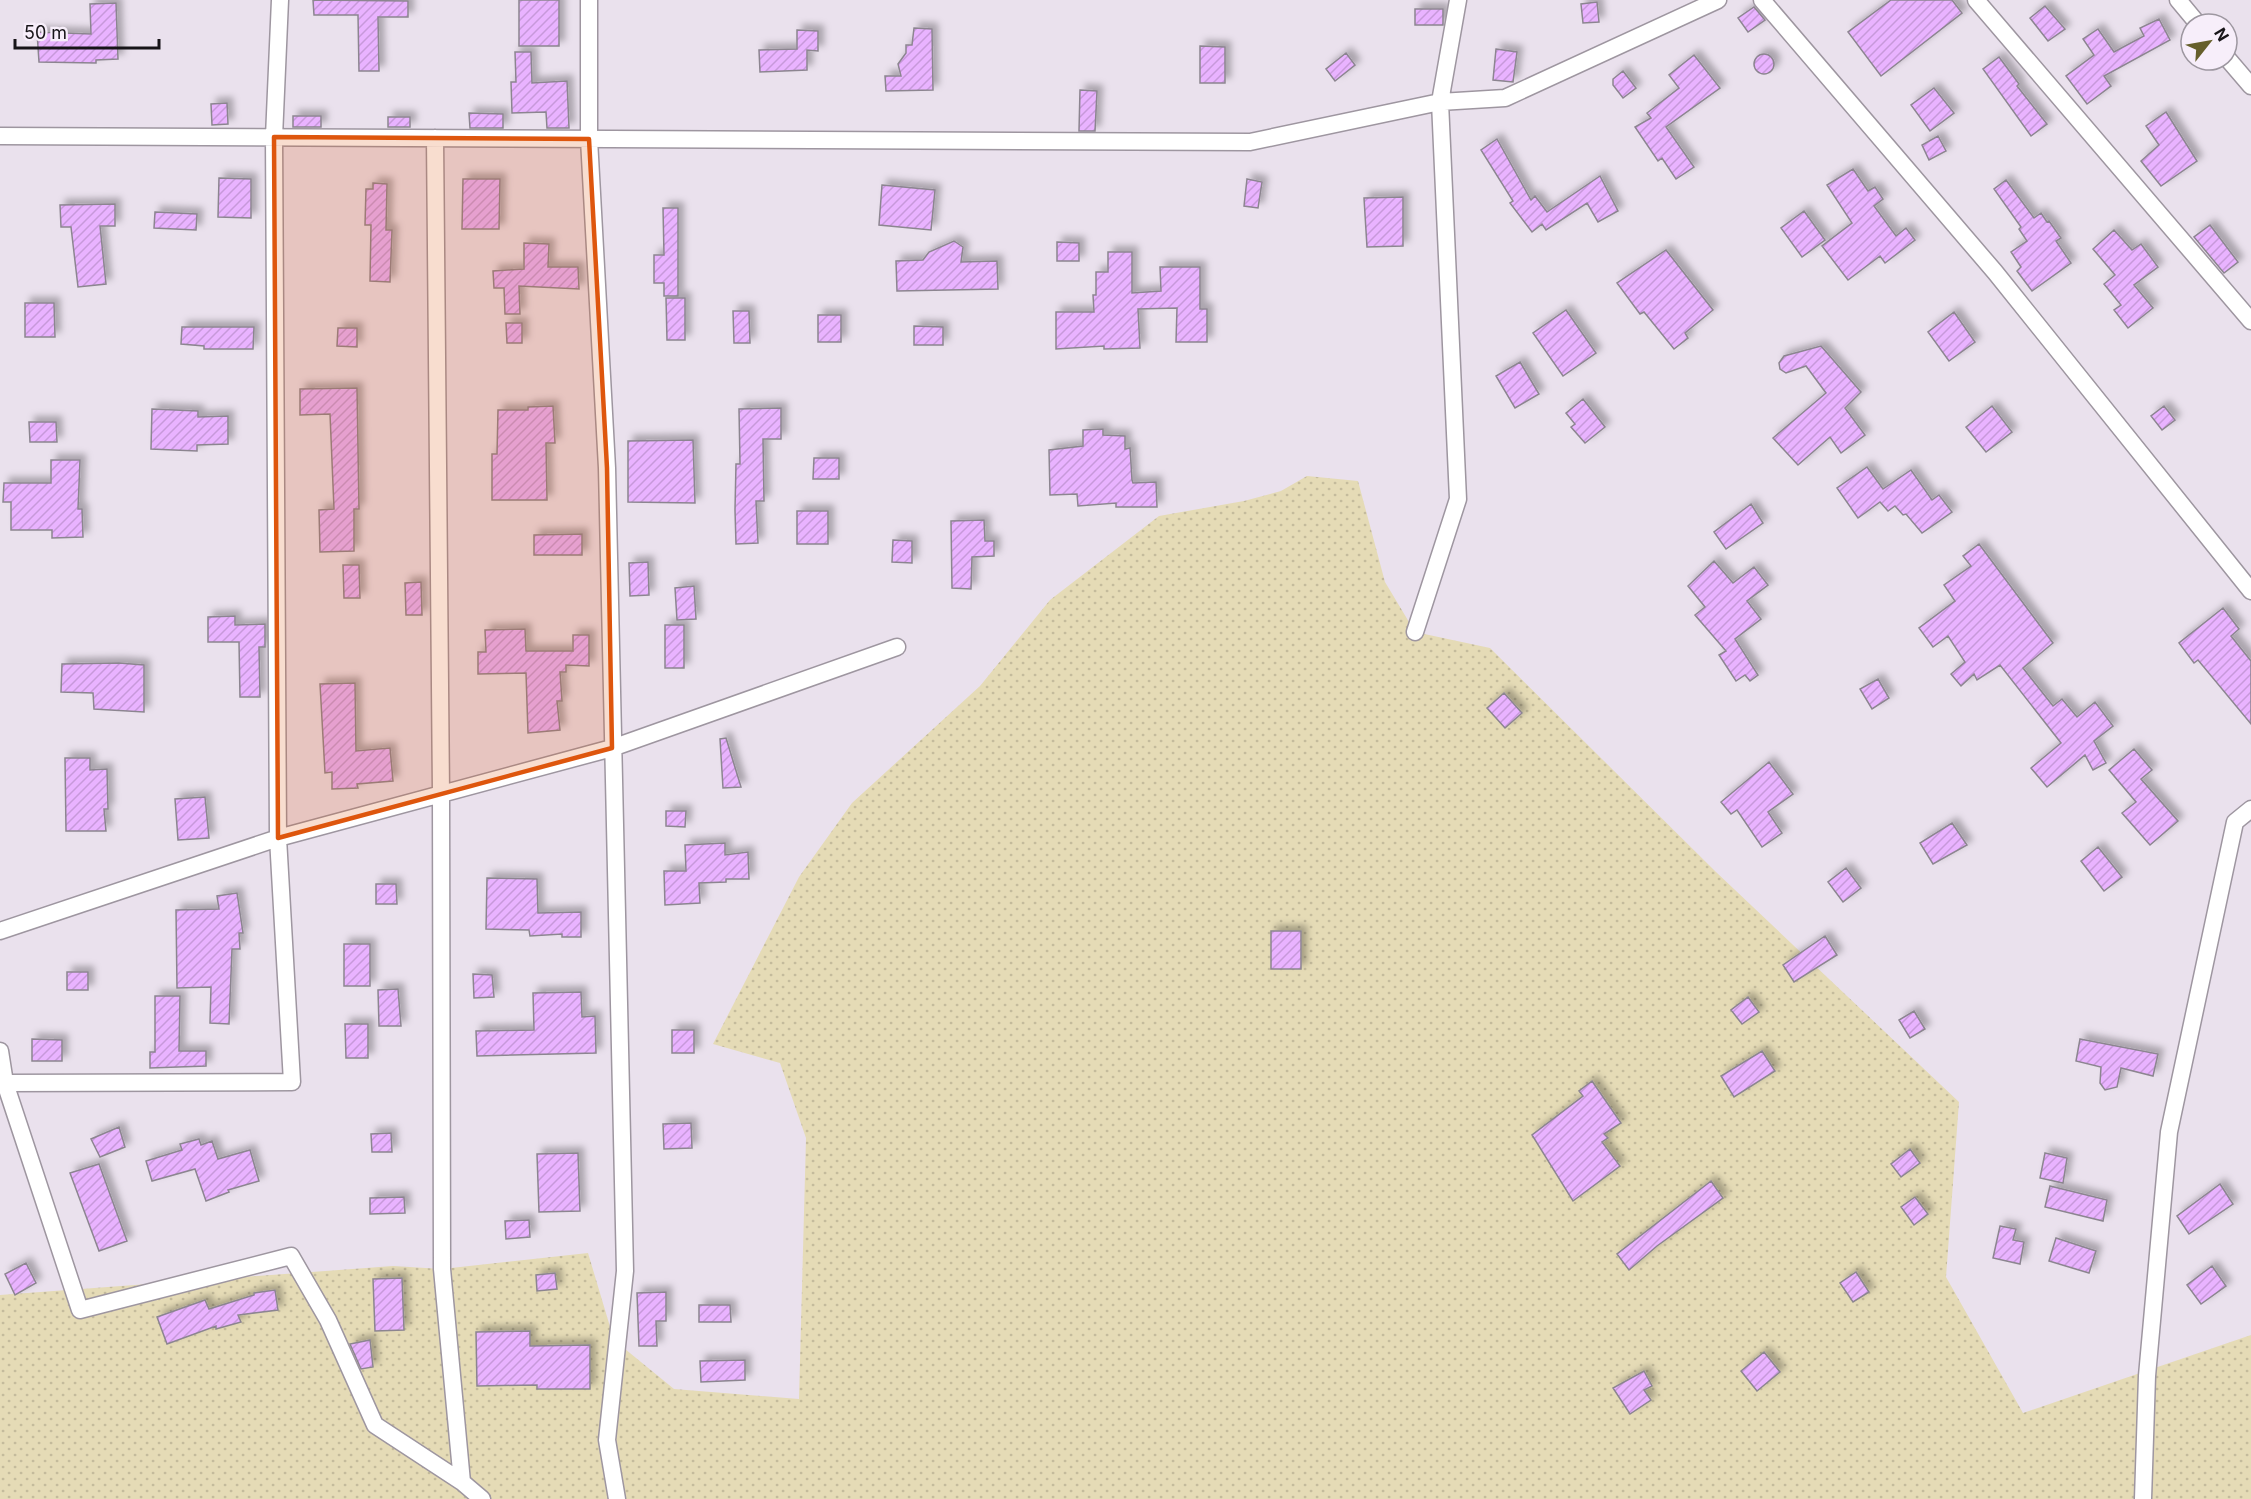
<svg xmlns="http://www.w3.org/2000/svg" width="2251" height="1499" font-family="Inter,sans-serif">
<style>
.sand{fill:url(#sand-dots)}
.building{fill:url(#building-hatch);stroke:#8c8590;stroke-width:1.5;filter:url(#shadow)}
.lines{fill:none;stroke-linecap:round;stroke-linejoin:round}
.street-casing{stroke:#9e96a0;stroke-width:19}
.street{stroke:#fff;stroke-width:16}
.marked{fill:#de560d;fill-opacity:0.2;stroke:#de560d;stroke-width:4.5;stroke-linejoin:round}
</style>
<defs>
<pattern id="sand-dots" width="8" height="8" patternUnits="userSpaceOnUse" patternTransform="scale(1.5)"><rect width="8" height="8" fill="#e5dbb6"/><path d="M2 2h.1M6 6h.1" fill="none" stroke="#c4bb9c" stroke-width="1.8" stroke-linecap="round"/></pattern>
<pattern id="building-hatch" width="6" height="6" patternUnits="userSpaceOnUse" patternTransform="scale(1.5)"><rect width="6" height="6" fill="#e9b3ff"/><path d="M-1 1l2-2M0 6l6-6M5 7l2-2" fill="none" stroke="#c799da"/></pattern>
<filter id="shadow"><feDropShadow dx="5.5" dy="-5.5" stdDeviation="3" flood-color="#0004"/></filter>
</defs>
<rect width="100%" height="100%" fill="#eae1ed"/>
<!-- sand -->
<path class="sand" d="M1307,476L1358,481L1385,582L1415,632L1490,648L1716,872L1959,1102L1946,1277L2023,1413L2251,1335V1499H0V1295L393,1266L442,1269L588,1253L614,1340L674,1389L799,1399L806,1138L780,1063L713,1044L799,877L852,803L980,686L1050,600L1159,516L1244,501L1281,491Z"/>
<!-- building -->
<path class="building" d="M313,0L408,1V17H378L379,71H359L358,15H314Z
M519,0H559V46H519Z
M1891,0H1952L1962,13L1881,76L1848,32Z
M1597,2L1599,22L1583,23L1581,4Z
M116,3L118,59L96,60V63L39,62L37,32L91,34L90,4Z
M2045,6L2065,29L2048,41L2030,18Z
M1754,7L1765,20L1748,32L1738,18Z
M1415,9H1443V25H1415Z
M2159,19L2170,40L2104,76L2111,86L2087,104L2066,76L2094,55L2083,39L2098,29L2114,52L2144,36L2140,28Z
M914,28L932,29L933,90L886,91L885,76H901L898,64L906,53V45H912Z
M797,30L818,31V51L807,50V70L760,72L759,50L797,49Z
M1200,46L1225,47V83H1200Z
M1496,49L1517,52L1513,82L1493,80Z
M515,52H531L532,83L567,81L569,128H547L546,112L512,113L511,82H516Z
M1346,53L1355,65L1335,81L1326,69Z
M1754 64a10 10 0 1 1 20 0a10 10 0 1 1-20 0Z
M1694,55L1720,88L1666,127L1694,167L1676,179L1662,158L1658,161L1635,127L1651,118L1647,113L1679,88L1669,75Z
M1999,57L2019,84L2017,86L2047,124L2031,136L1983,69Z
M1623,71L1636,88L1623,98L1613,85V79Z
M1934,88L1954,113L1930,131L1911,105Z
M1080,90L1097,91L1095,131H1079Z
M227,103L228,124L212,125L211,104Z
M2166,112L2197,161L2161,186L2141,161L2159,145L2146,126Z
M469,113L503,114V128H470Z
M293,116H321V127H293Z
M388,117H410V127H388Z
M1938,136L1946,151L1929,160L1922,145Z
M1497,139L1531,200L1535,196L1547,212L1600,176L1618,211L1598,222L1587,203L1546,230L1542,224L1532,232L1510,203L1513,201L1481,150Z
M1853,169L1868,191L1875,187L1883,199L1874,206L1896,236L1906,228L1915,240L1885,263L1880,256L1848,280L1822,246L1852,223L1827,185Z
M219,178L251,179V218L218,217Z
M463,179H500L499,229H462Z
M1247,179L1262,182L1258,208L1244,206Z
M2006,180L2034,218L2041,213L2047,222L2049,221L2061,238L2056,241L2071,263L2032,291L2017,271L2021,267L2011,252L2027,241L2019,229L2021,227L1994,189Z
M373,183L387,184L386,230H392L390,282L370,281L371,225H365L366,189H373Z
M882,185L935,190L931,230L879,225Z
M1403,197V246L1367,247L1364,198Z
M115,204V226H100L106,284L78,287L71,227H61L60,205Z
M663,208H678V296H664V283H654V255H664Z
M1804,211L1825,240L1802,257L1781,228Z
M155,212L197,214L196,230L154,228Z
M2210,225L2238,262L2224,273L2194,237Z
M2114,230L2132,250L2141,244L2158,267L2134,285L2153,308L2128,328L2114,310L2121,305L2104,284L2115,275L2093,249Z
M954,241L963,247L961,262L997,261L998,289L897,291L896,261L923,260L929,252Z
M1057,242L1079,243V261H1057Z
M524,243L549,244L548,267H578L579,289L519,286L520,314H505L504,288H494L493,271L524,269Z
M1666,250L1713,310L1685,333L1688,338L1674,349L1644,312L1640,314L1617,283Z
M1108,252H1132V293L1161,291L1160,267H1200V309H1207V342H1176L1177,308L1138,309L1140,348L1104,349V346L1056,349V312H1094L1093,295H1096V272H1108Z
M666,298H685V340H667Z
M25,303H54L55,337H25Z
M1566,310L1596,353L1563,376L1533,333Z
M733,311H749L750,343H734Z
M1954,312L1975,342L1949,361L1928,332Z
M818,315H841V342H818Z
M506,323H522V343H507Z
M914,326L943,327V345H914Z
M182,327H254L253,349H204V346L181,344Z
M338,328H357V347L337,346Z
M1821,346L1861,392L1845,408L1865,435L1841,453L1830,437L1798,465L1773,438L1826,393L1806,366L1786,373L1780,369L1779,363L1784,356Z
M1520,362L1539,394L1515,408L1496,376Z
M357,388L359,509H354V551L320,552L319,510L334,509L330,414L300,415V389Z
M1583,399L1605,427L1585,443L1571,427L1575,424L1566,413Z
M553,406L555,443H546L547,500H492V454H497L498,410H528V407Z
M1992,406L2012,432L1986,452L1966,427Z
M2164,406L2175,420L2162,430L2151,416Z
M781,408V439H763L764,501H756L758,543L736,544L735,510L736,464H740L739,409Z
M152,409L198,411V417L228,416V444L197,445V451L151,449Z
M29,422H56L57,442H30Z
M1103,429V435L1125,436V449L1130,448L1132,480L1133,483L1156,482L1157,507H1116V503L1078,506L1077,494L1050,495L1049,450L1083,446V430Z
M693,440L695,503L628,502V441Z
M814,458H839V479H813Z
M51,460H80L78,509H82L83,537L52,538V530H11V502H3L4,483H51Z
M1867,467L1883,489L1911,470L1932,500L1939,495L1952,512L1922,533L1906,514L1903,515L1895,506L1888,511L1880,502L1858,518L1837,488Z
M1751,504L1763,523L1726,549L1714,532Z
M797,511H828V544H797Z
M984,520L985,541H994V556L972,557L971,589L952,588L951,521Z
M582,534V555H534V535Z
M893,540L912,541V563L892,562Z
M1979,544L2053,643L2023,668L2053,706L2062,699L2077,717L2095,702L2113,726L2094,741L2106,763L2093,770L2085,755L2047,787L2031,768L2061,743L2000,665L1977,680L1974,674L1961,686L1951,674L1965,662L1948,636L1933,647L1919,628L1955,601L1944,585L1971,566L1963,556Z
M1714,561L1733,583L1754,567L1768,585L1747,601L1761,619L1735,639L1758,675L1750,681L1745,675L1736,681L1719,655L1726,651L1695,615L1705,607L1688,586Z
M648,562L649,595L630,596L629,563Z
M343,565H359L360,598H344Z
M421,582L422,615H406L405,583Z
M694,586L696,619L677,620L675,588Z
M2223,608L2239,629L2231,636L2251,661V724L2198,660L2194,663L2179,643Z
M235,616V625L265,624V647H259L260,697H240L239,642H208V617Z
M665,625H684V668H665Z
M525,629L526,651H573V635H589V666L566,665V672H560L562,701H557L560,730L528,733L526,673L478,674V652H486L485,630Z
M119,663L144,665V712L94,709L93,693L61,692L62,664Z
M1878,679L1889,698L1872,709L1860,689Z
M355,683L356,751L390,748L393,781L357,784L358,788L332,789V772L325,773L320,684Z
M1504,693L1522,713L1505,728L1487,708Z
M726,738L741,787L723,788L720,739Z
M2134,749L2152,770L2141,779L2178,821L2150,845L2122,813L2136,802L2109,770Z
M65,758H90V770L107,769L108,809H104L106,831H66Z
M1769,762L1793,794L1768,812L1782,833L1762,847L1737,810L1731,814L1721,802Z
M205,797L209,838L178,840L175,799Z
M666,811H686L685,827L666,826Z
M1952,823L1967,845L1933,864L1920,843Z
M725,843V855L748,852L749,879H726V882L699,883L700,903L665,905L664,871H686L685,845Z
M2098,847L2122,877L2104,891L2081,861Z
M1846,868L1861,888L1843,902L1828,882Z
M487,878L537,879L538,913L581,912V937H562V934L530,936L529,930L486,929Z
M376,884H396L397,904H376Z
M237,893L243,933H239L240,949H232L229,1024L210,1023L211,987L177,988L176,910L219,909L217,896Z
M1271,931H1301V969H1271Z
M1825,936L1837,955L1794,982L1783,965Z
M344,944H370V986H344Z
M67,972H88V990H67Z
M473,974L492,975L494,997L474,998Z
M398,989L401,1026H379L378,990Z
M581,992L582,1017L595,1016L596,1053L477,1056L476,1031L534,1030L533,993Z
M155,996H180L179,1051H206V1066L150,1068V1052H155Z
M1748,997L1759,1012L1742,1024L1731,1010Z
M1914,1011L1925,1029L1910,1038L1899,1020Z
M345,1024H368V1058H346Z
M672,1030H694V1053H672Z
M32,1039L62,1040V1061H32Z
M2080,1039L2158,1054L2153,1076L2121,1068L2117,1087L2105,1090L2100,1083L2101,1067L2076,1061Z
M1762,1051L1775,1071L1734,1097L1721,1076Z
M1592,1081L1621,1123L1604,1134L1608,1138L1602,1142L1620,1166L1573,1201L1532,1135L1583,1096L1579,1091Z
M691,1123L692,1148L664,1149L663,1124Z
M119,1127L125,1147L100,1157L91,1139Z
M391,1133L392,1152H372L371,1134Z
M199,1139L201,1145L212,1141L218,1159L250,1150L259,1181L228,1190L229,1192L206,1201L195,1169L152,1181L146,1161L182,1150L180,1144Z
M1910,1149L1920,1163L1901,1177L1891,1164Z
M578,1153L580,1211L539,1212L537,1154Z
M2045,1153L2067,1158L2063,1183L2040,1178Z
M99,1164L127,1241L99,1251L70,1173Z
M1711,1181L1723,1198L1657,1246L1629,1270L1617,1254Z
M2220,1184L2233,1204L2189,1234L2177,1216Z
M2050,1186L2107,1200L2103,1221L2045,1207Z
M404,1197L405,1213L370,1214V1198Z
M1915,1197L1928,1214L1914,1225L1901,1207Z
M529,1220L530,1237L506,1239L505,1221Z
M2000,1226L2016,1229L2013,1240L2024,1242L2020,1264L1993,1258Z
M2056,1238L2096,1251L2089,1273L2049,1261Z
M26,1263L36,1283L15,1295L5,1274Z
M2212,1266L2226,1286L2201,1304L2187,1285Z
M1856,1272L1869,1292L1853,1302L1840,1283Z
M555,1273L557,1289L537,1291L536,1275Z
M402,1278L404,1330L375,1331L373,1279Z
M275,1290L278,1310L238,1315L241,1322L216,1329V1326L167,1344L157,1317L205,1300L209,1309L254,1295V1293Z
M666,1292V1321H656L657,1346H639L637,1293Z
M699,1305H730L731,1322H699Z
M530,1331V1346L590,1345V1389H537V1385L477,1386L476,1332Z
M370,1340L373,1367L361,1369L350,1344Z
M1764,1352L1780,1372L1757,1391L1741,1371Z
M745,1360V1380L701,1382L700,1361Z
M1644,1371L1652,1386L1644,1390L1651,1400L1630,1414L1613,1388Z"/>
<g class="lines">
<defs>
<path id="street" d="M589,0V139L607,468L625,1271L607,1440L617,1499
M1762,0L1995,272L2251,591
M1976,0L2251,321
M2178,0L2198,24
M2227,58L2251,86
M0,136L1250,142L1440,102L1505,98L1718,0
M435,138L441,794L442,1269L462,1482
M1415,632L1458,499L1440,102L1458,0
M0,931L278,838L612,748L897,647
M0,1051L5,1083L292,1082L278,838L274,137L280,0
M0,1084L5,1083L80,1310L291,1256L328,1320L375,1425L462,1482L482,1499
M2143,1499L2147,1376L2169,1132L2235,822L2251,809"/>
</defs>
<!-- street casing -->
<use href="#street" class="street-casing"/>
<!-- street -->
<use href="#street" class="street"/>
</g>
<!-- marked area -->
<path class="marked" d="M274,137L589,139L607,468L612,748L278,838Z"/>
<!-- north arrow -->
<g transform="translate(2209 42) rotate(59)"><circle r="28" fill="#f7eefa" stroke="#9d97a0" stroke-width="1.5"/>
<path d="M0-4.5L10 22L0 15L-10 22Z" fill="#665f2b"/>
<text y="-9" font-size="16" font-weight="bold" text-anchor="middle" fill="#171418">N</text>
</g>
<!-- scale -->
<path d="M15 39v9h144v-9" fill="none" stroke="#171418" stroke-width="3"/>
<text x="24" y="39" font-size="18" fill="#171418" stroke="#f7eefa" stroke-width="4.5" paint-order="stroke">50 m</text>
</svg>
